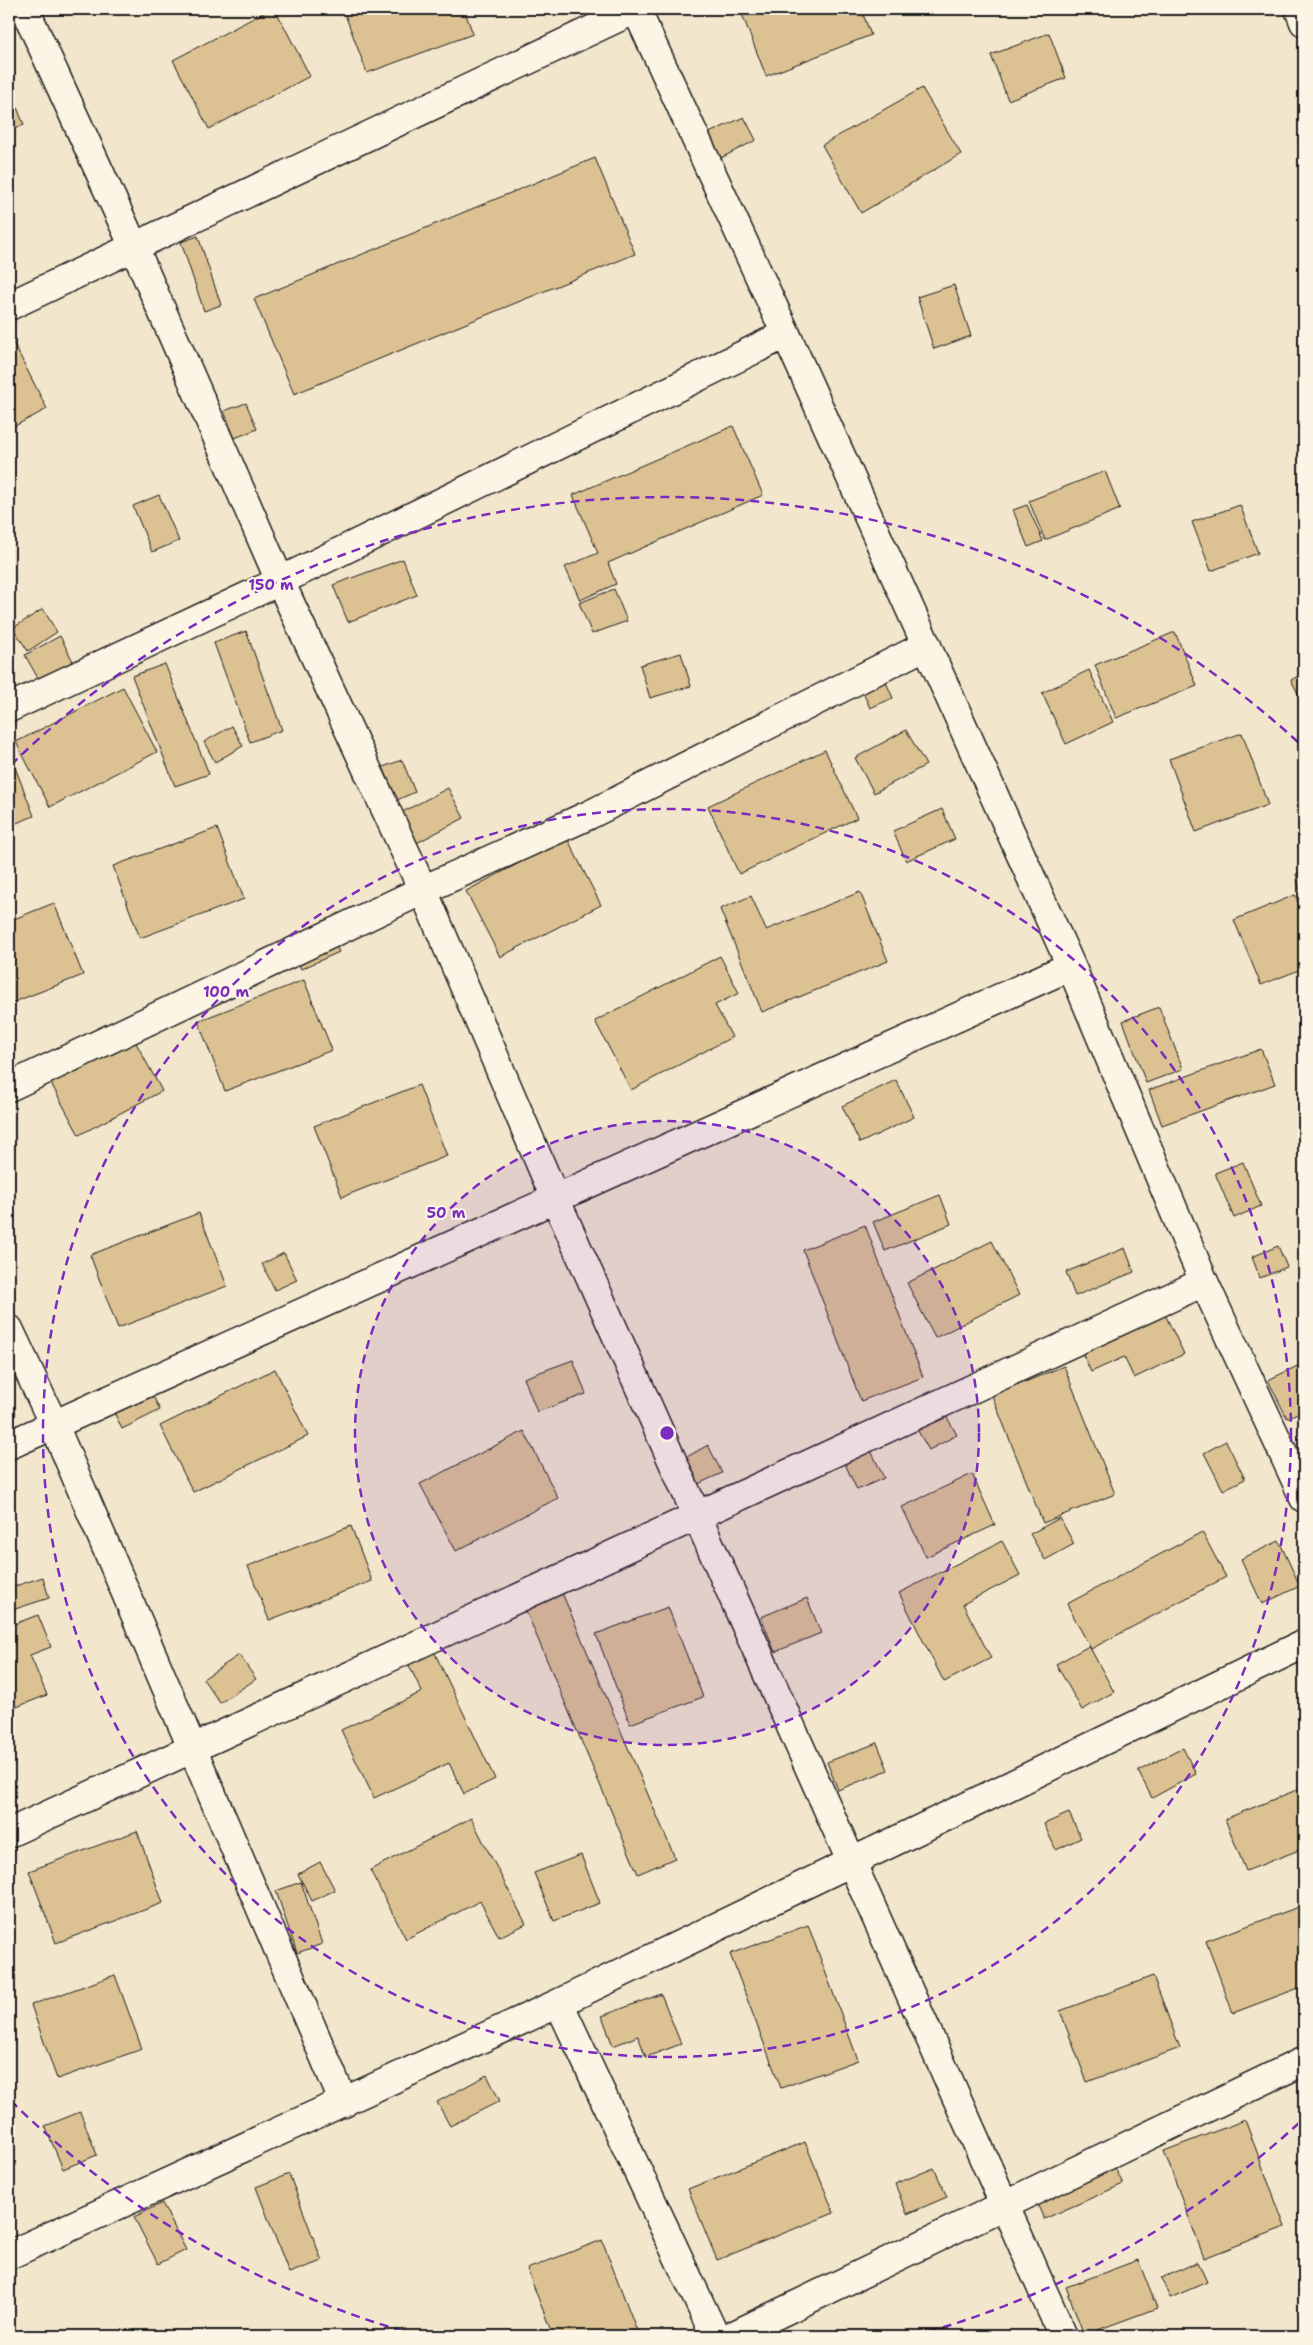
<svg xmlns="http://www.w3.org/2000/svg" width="1313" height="2345" font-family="'Shantell Sans',sans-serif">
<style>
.building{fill:#dcc292;stroke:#1c1c1c}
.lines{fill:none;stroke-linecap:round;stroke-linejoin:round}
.minor-casing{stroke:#1c1c1c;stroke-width:31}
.minor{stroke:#fcf5e5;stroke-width:28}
.ring{fill:none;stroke:#7b2cbf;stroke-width:2.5;stroke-dasharray:9 6}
.centre{fill:#7b2cbf;stroke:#fcf5e5;stroke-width:2.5}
.ring-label{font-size:15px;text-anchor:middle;font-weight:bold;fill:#7b2cbf;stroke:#fcf5e5;stroke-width:4;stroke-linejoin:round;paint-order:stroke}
</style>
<rect width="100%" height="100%" fill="#f2e6cc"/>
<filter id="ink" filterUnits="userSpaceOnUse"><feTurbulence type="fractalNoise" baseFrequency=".02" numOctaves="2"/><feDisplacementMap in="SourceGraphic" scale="10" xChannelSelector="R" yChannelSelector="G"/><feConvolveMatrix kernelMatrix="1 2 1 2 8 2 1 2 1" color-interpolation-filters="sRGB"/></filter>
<g filter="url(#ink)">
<!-- building -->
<path class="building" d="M271,9H275L310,76L209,129L173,60Z
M343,9H464L473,34L367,73Z
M740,9H861L871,35L766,76Z
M1049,33L1066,78L1008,100L991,55Z
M9,87L24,125L9,131Z
M922,88L961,154L861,213L822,145Z
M744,117L756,140L721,158L709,133Z
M595,158L635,254L294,394L254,299Z
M198,236L221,305L204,311L181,242Z
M954,285L971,336L934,349L917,297Z
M12,340L47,409L9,429V342Z
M246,403L257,429L235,438L224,411Z
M733,426L763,495L608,563L616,584L580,600L565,567L598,553L573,495Z
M1105,471L1120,509L1045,540L1029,501Z
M159,495L179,541L152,552L133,506Z
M1027,505L1043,541L1028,547L1013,510Z
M1240,505L1258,553L1211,571L1192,522Z
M403,559L417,595L348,622L333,585Z
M614,589L627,621L592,634L579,603Z
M43,609L57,632L28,651L13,628Z
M246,631L282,730L250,742L214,643Z
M1175,632L1197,686L1116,718L1095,665Z
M60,636L78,671L44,689L25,655Z
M681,653L691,686L650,698L640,665Z
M165,664L209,774L175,786L132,676Z
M1089,670L1113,722L1066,744L1042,693Z
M1304,673V705L1291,680Z
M884,678L893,698L870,708L861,688Z
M123,687L157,752L50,807L16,742Z
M232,726L243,746L215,762L204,742Z
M906,730L926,765L874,793L855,758Z
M1242,733L1268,805L1196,832L1169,759Z
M825,750L857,818L739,874L708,806Z
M9,752L34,816L9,826Z
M402,760L415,792L397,800L383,767Z
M448,788L464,818L409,847L393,817Z
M942,809L955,839L906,861L893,831Z
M217,828L244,899L140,938L113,866Z
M567,838L601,905L500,957L466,891Z
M1304,872V908L1296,874Z
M860,892L888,961L762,1012L720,909L751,896L766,930Z
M1295,895L1304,917V968L1261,985L1234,920Z
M54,903L83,975L9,1004V921Z
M329,931L339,952L301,969L292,949Z
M720,956L739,993L715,1005L732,1037L631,1090L595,1021Z
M304,980L332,1050L225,1091L198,1021Z
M1159,1007L1183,1069L1146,1083L1123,1021Z
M128,1028L162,1091L79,1135L45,1072Z
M1261,1049L1275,1084L1162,1125L1149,1090Z
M896,1080L914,1117L860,1143L842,1106Z
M419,1085L447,1156L342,1197L314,1126Z
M1243,1162L1261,1206L1234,1218L1215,1173Z
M940,1195L951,1224L885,1251L873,1222Z
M199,1213L227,1286L118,1328L90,1255Z
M865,1225L923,1377L861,1401L803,1250Z
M992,1241L1019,1295L935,1338L907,1283Z
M1278,1246L1287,1267L1260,1278L1252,1257Z
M1125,1248L1134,1272L1075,1296L1066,1272Z
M284,1253L297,1280L275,1290L262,1264Z
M1158,1300L1184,1354L1134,1378L1124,1357L1091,1372L1075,1338Z
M1017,1359L1025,1382L1064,1366L1115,1494L1043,1523L983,1373Z
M573,1360L586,1394L537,1412L524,1378Z
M1304,1363V1410L1287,1418L1268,1380Z
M275,1369L308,1436L193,1492L160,1426Z
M149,1388L160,1410L122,1429L111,1406Z
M943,1410L957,1435L929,1450L915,1426Z
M524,1431L558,1498L456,1551L420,1484Z
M866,1440L884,1478L857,1490L840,1453Z
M1226,1441L1245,1479L1223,1490L1204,1453Z
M708,1445L722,1473L698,1484L685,1458Z
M972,1474L995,1525L926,1557L902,1507Z
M1060,1518L1074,1544L1045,1560L1030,1534Z
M351,1526L372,1581L269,1620L248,1566Z
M1202,1532L1226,1577L1091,1649L1067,1604Z
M1002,1541L1020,1575L963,1604L991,1658L944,1682L899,1593Z
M1279,1541L1300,1586L1262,1604L1241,1559Z
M554,1574L675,1858L638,1874L517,1590Z
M43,1577L49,1598L9,1611V1588Z
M807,1598L821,1633L775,1652L761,1617Z
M668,1607L703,1697L630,1724L596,1634Z
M38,1615L51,1647L30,1655L47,1695L9,1710V1626Z
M428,1639L495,1779L464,1794L449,1763L374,1798L341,1730L422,1692L402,1651Z
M1089,1646L1114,1692L1082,1710L1056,1664Z
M239,1655L256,1679L220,1703L203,1679Z
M877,1743L888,1770L838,1790L827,1762Z
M1183,1748L1196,1774L1152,1798L1138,1771Z
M1304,1787V1848L1246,1871L1225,1819Z
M1069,1813L1081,1838L1056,1850L1044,1824Z
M471,1818L526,1924L499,1937L480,1901L406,1939L370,1870Z
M137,1831L163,1903L56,1943L29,1871Z
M581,1855L600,1903L554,1921L534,1873Z
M320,1862L335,1890L312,1901L298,1874Z
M301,1882L322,1944L297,1953L276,1891Z
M1304,1905V1986L1233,2013L1206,1941Z
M808,1925L858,2060L781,2088L730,1954Z
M115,1975L142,2049L57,2079L31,2005Z
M1153,1976L1180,2048L1087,2082L1060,2011Z
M661,1994L681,2044L646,2057L638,2036L613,2046L602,2016Z
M487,2075L500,2101L450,2126L437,2102Z
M1304,2100V2114L1299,2101Z
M80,2112L97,2155L63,2169L45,2126Z
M1245,2120L1285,2227L1204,2258L1164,2151Z
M805,2142L834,2213L717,2260L688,2189Z
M1111,2160L1123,2184L1044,2219L1033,2195Z
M934,2168L947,2197L907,2214L895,2184Z
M289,2174L322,2261L289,2273L256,2187Z
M162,2203L186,2250L158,2264L134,2217Z
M602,2240L639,2336H553L527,2269Z
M1138,2260L1157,2308L1084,2335L1066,2287Z
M1198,2262L1207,2282L1170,2298L1161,2278Z
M782,2332L784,2336H771Z"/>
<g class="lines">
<defs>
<path id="minor" d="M25,9L134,247L280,581L423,890L555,1198L1063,2336
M636,9L786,334L1071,966L1204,1282L1304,1498
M1299,9L1304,22
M9,306L636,9
M9,708L280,581L786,334
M9,1087L423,890L589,815L927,645
M9,1329L54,1425L344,2103
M9,1445L1071,966
M9,1833L1204,1282
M559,2003L715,2336
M9,2255L559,2003L1304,1644
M732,2336L1304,2061"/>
</defs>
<!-- minor casing -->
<use href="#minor" class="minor-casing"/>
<!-- minor -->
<use href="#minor" class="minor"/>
</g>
</g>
<!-- distance rings -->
<circle cx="667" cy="1433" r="312" fill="#7b2cbf" fill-opacity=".12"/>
<g class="ring">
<circle cx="667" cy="1433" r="312"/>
<circle cx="667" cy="1433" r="624"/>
<path d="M1299 2123A936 936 0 0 1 917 2335M417 2335A936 936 0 0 1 11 2101M11 765A936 936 0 0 1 1299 743"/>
</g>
<circle cx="667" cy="1433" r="8" class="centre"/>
<g class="ring-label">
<text x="271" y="590">150 m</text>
<text x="226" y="997">100 m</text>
<text x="446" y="1218">50 m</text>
</g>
<!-- margin -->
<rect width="1313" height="2345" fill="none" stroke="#fcf5e5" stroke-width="30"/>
<rect x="15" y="15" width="1283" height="2315" fill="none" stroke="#1c1c1c" stroke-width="2" filter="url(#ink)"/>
</svg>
